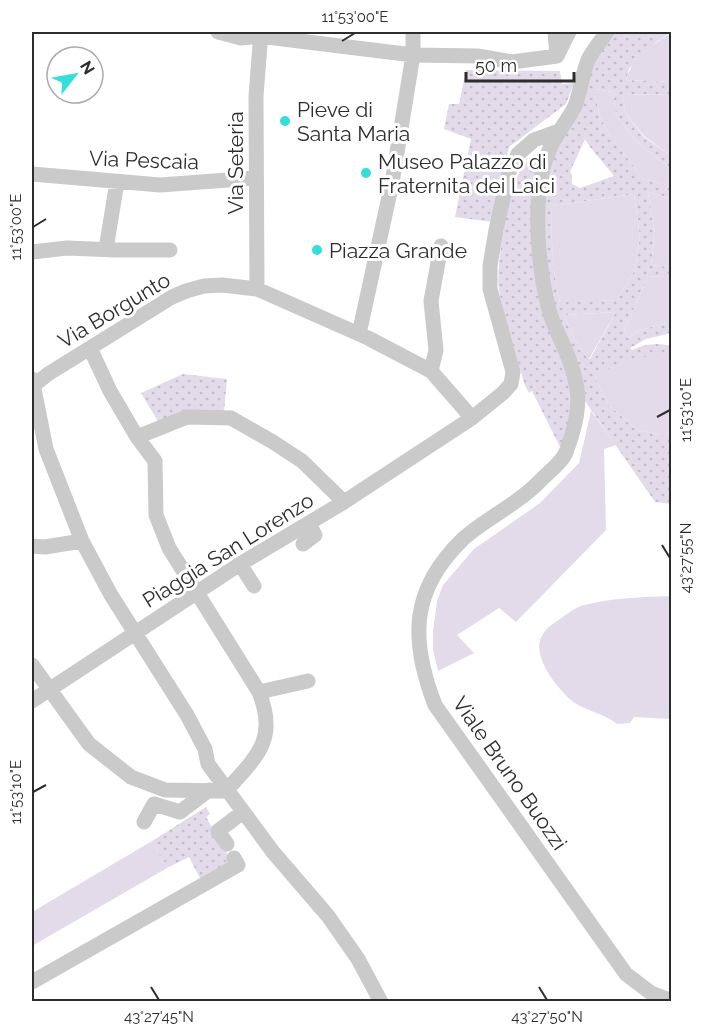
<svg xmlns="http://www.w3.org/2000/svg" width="703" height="1033" font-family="Raleway,sans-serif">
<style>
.green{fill:#e3dbea}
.park{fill:url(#park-dots);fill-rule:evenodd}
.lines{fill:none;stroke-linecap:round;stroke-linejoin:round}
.street{stroke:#cacaca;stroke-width:15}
.ticks{fill:none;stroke:#2d2d2d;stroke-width:2}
.poi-dot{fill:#36deda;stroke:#fff;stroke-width:2}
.labels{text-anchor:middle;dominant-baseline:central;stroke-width:6;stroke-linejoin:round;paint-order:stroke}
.poi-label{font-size:21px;fill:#2d2d2d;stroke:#fff;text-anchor:start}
.street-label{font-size:21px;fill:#2d2d2d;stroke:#fff}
.neatline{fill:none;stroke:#2d2d2d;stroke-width:2}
.ticks-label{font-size:15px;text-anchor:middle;fill:#2d2d2d}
</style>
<defs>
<pattern id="park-dots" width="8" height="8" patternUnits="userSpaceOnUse" patternTransform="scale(1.5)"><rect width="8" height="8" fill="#e3dbea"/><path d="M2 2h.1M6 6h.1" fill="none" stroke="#c3bcc9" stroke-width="1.8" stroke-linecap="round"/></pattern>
</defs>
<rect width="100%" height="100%" fill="#fff"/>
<!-- green -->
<path class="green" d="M671,33V82L626,80C631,59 653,44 671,33Z
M595,89L613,92L616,115L637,142L671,169V186L643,179L610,135L600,117L595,95Z
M623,94L671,95V156L644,136L625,113Z
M648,192L671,199L672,260L669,267L651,265L655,234Z
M634,194L640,237L635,270L617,300L560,303C552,270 551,239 552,206Z
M669,276L672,282L671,322L640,330L628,338L624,330L648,277Z
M616,312L589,359C577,345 570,333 565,315Z
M660,353L671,357V431L665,436L638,430L608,405L595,378L597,372L646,355Z
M591,411L616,445L604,449L606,530L516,622L499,608L457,635L474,653L438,671L433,650V631L437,601L443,585L474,549L540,503L579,463Z
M671,596V719L634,717L630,723L617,724C604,713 585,711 572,701C557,688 529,654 543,634C547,627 554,623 560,619C568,613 576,607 584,605C612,598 643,597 671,596Z
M152,841L167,868L32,946V912Z"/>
<!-- park -->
<path class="park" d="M607,32H671L655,43L629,69L626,80L671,82V95L623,94L625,113L644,137L671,156V169L637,142L616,115L613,92L595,89V95L600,117L610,135L643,179L671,186V199L648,192L655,234L651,265L669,267L671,260V282L669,276L648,277L624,330L628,338L640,330L671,322V333L646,339L630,348L632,350C645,344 657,342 671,346V357C649,350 621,365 598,372L595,378L608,405L638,430L665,436L671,431V504L655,502L578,391L550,313L542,174ZM585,139L590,147L614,176L580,188L572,184V175L570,172ZM634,194L640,237L635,270L617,300L560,302C552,270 551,239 552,206ZM616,312L590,359H589C577,345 570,333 565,315Z
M466,70L560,71L562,84L574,83L566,104L509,147L492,222L455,217L471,139L444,129L449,104H459Z
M542,153L533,213L568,370L572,412L561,449L532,391L529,393L524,383C516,353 504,321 499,290C495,266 509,190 521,169C525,161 533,155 542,153Z
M183,374L227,379L224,412L159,423L141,393Z
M206,807L210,814L206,817L233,864L202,882L189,857L167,868L152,841Z"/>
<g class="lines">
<!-- street -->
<path class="street" d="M218,32L241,38L259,36L413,55L478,56L512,62L557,56
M555,32L557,56
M607,32C601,40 594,49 589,58C582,73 581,90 575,106C567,122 554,136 548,153C531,195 538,267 549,310C552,322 559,335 564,347C582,388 582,410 566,452C562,463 547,473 539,482C517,505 486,518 463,539C410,590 410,640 435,705L626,974L651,993L672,1001
M557,56L569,32
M32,174L160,185L255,178
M106,249L117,182
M32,252L67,248L115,250H170
M257,289L256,96L261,32
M359,334L392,183L413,55V32
M90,348L110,391L137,437L155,461L156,515L169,548L259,692C278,740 257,756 226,791
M431,371L436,350L431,301L441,246
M32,379L46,449L82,541L111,595L187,715L205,749L208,764L273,852L328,916L358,959L381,1002
M33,386L48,374L172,297L186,291L204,286L222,285L257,289L368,338L431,371L472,418
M137,437L187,417L231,418L273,442L302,461L344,502
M303,544L315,535L309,524
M32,546L45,547L82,541
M240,564L254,586
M32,665L89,744L131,777L165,790L226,791
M259,692L308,681
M32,701L240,564L344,502L472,418L503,393L511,384L513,372L490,289V266L496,230L509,172L518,154L534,140L559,131
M144,822L154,804L180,812L209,790
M227,844L218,831L243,812
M32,982L238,865L234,858"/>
</g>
<!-- ticks -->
<path class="ticks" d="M342,41L355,33M33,227L46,219M657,417L670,410M662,545L670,558M33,792L46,785M151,987L159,1000M539,987L547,1000"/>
<!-- markers -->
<g class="poi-dot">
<circle cx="285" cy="121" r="6"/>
<circle cx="366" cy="173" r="6"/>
<circle cx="317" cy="250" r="6"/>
</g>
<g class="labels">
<!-- poi labels -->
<g class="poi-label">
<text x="297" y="109">Pieve di<tspan x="297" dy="24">Santa Maria</tspan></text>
<text x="378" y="161">Museo Palazzo di<tspan x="378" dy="24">Fraternita dei Laici</tspan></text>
<text x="329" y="250">Piazza Grande</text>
</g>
<!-- street labels -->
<g class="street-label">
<text transform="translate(144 160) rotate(2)">Via Pescaia</text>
<text transform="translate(235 163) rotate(-90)">Via Seteria</text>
<text transform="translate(114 310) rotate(-31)">Via Borgunto</text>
<text transform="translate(228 550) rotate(-32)">Piaggia San Lorenzo</text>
<text transform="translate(510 773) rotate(55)">Viale Bruno Buozzi</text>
</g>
</g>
<!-- border -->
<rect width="703" height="1033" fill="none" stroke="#ffffff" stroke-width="66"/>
<!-- north arrow -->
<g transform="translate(75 75) rotate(59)"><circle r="28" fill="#ffffff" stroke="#ababab" stroke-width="1.5"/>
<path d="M0-4.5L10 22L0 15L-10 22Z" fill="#36deda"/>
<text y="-9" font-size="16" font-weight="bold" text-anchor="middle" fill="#2d2d2d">N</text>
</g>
<!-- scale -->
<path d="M466 72v9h108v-9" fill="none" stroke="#2d2d2d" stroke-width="3"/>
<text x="475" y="72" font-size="18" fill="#2d2d2d" stroke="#ffffff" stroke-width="4.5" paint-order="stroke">50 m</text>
<rect x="33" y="33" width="637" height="967" class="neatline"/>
<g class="ticks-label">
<text x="355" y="22">11°53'00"E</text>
<text transform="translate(16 227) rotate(-90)" y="5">11°53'00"E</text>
<text transform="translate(686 410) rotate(-90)" y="5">11°53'10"E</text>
<text transform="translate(686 558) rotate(-90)" y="5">43°27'55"N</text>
<text transform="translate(16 792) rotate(-90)" y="5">11°53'10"E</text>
<text x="159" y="1022">43°27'45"N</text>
<text x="547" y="1022">43°27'50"N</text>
</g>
</svg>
